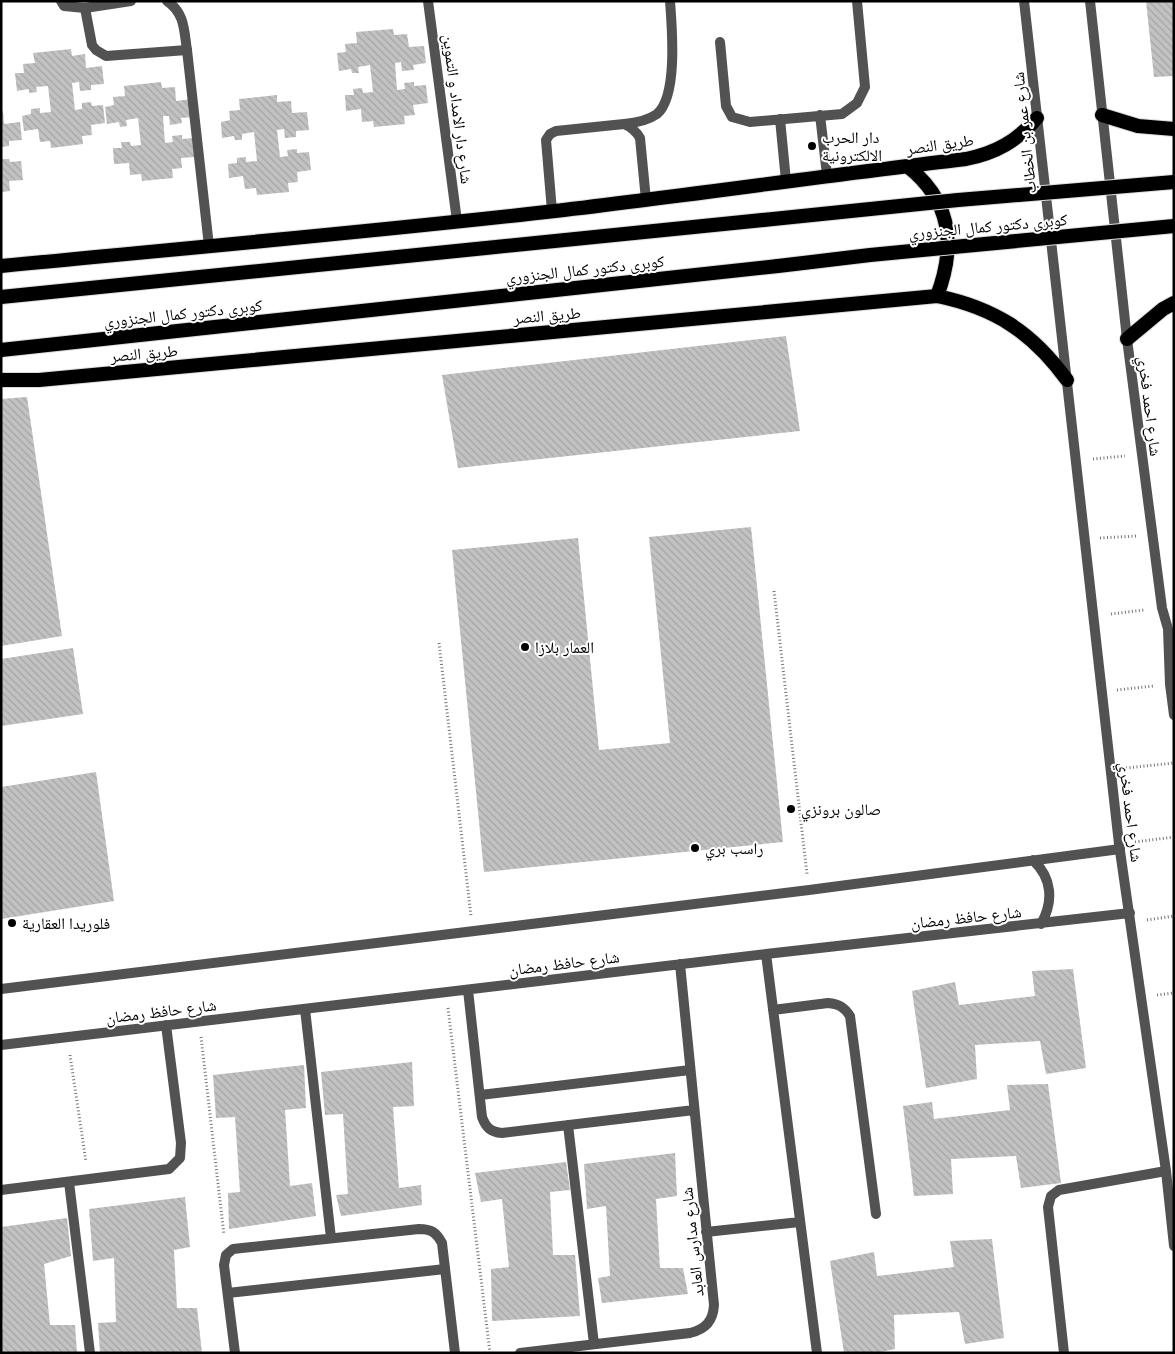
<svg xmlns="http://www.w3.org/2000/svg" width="1175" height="1354" font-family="'Open Sans','Noto Naskh Arabic',sans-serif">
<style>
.building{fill:url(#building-back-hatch)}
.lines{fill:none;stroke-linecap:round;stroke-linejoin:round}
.trunk-casing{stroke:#dbdbdb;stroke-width:16}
.path{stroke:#747474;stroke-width:3;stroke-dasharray:1 2.5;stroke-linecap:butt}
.service{stroke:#525252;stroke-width:10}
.minor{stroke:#525252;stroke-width:10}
.tertiary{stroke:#525252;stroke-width:10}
.trunk{stroke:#000;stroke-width:14}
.trunk-bridge-casing{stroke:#dbdbdb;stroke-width:16;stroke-linecap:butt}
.trunk-bridge{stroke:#000;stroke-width:14}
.poi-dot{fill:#000;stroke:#fff;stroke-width:2}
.labels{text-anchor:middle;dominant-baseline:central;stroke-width:4;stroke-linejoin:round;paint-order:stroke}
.street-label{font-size:16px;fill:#000;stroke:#fff}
.poi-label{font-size:16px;fill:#000;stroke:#fff;text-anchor:start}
</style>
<defs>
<pattern id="building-back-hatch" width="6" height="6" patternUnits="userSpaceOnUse" patternTransform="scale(1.25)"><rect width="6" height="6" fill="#c2c2c2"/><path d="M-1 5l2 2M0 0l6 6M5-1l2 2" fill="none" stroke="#a5a5a5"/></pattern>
</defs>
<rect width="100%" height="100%" fill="#fff"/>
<!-- building -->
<path class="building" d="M1146,1H1174V76L1154,77Z
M393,29L394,35L407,34L409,47L424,46L426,63L413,65L414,70L402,71L401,62L395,63L397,90L405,89L404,83L414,82V86L426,85L428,103L413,105L415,115L404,116L405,124L374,127L373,121L362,122L361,109L346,111L345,95H354L353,89L362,88L363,93L373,92L370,65L358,67L359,73H352L351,69L339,71L337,53L346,52L345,44L357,43L356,32Z
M71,49L72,56L85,54L86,68L102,66L104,84L91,85V90L80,91L79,82L72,83L75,110L82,109V103L91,102L92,106L103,105L105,123L91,125L92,135L82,136L83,144L51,148L50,141L40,142L38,129L24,131L22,116L31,114V109L40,108V113L51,112L48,86L36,87L37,92L29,93V89L17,91L15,73H24L23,64L35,63L33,53Z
M161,82L162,88L175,87L176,101L192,99L194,117L181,118L182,123L170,125L169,116H163L165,143L173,142L172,136L182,135V139L194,138L195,157L181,158L182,168L172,169L173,178L142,181L141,174L130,175L129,163L114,164L113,148H122L121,142H130L131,146L141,145L138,118L126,120L127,126L120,127L119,122L107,124L105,107L114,105L113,97L125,96L124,86Z
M277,95V102L291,101L292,113L307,112L309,130L296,131V137L285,138L284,129L277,130L280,157L288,156L287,150L297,149V153L309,152L311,170L297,172L298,182L288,183L289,192L257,195L256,188L245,189L243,176L229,178L228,164L237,163V158L246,157V162L257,161L254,132L242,134V140H235L234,136L222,138L221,122L230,120L229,111L240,110L239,99Z
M1,111H3L4,124L20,122L22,140L9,141V146L1,147Z
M1,159H9L10,162L21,161L23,180L9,181L10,191L1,192Z
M786,336L800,431L458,468L442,375Z
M27,397L62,636L1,646V399Z
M751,527L783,842L484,872L452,550L578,538L599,750L670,743L649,537Z
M73,648L83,714L1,726V659Z
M96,772L114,901L1,919V787Z
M1073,969L1086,1068L1046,1074L1040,1041L975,1045L977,1079L926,1088L912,991L955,982L959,1005L1035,996L1032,971Z
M412,1062L414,1106L393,1107L399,1188L421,1185L422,1205L341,1216L336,1195L348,1194L343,1114L325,1115L321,1072Z
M304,1065L306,1108L285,1110L290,1186L312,1183L316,1216L229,1229L228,1193L240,1192L235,1117L216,1118L213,1075Z
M1048,1084L1061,1183L1021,1188L1016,1156L951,1159L953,1194L914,1196L903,1106L932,1102L934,1119L1010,1110L1007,1085Z
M675,1153L677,1196L656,1199L660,1268H683L688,1294L602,1303L598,1278L610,1276L606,1206L587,1209L584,1164Z
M566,1162L570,1190L550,1192L553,1255H575L580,1316L492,1321L491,1269L509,1267L502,1199L481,1202L475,1173Z
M185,1197L190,1247L174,1250L177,1308H197L202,1353H100L98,1323L116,1322L114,1258L93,1261L89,1209Z
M67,1218L71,1256L44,1264L50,1325H75L77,1353H1V1330L3,1329L1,1304V1227Z
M992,1239L1004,1338L965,1344L959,1312L894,1315L895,1349L876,1353H844L830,1261L874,1252L877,1276L954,1267L950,1241Z"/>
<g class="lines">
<defs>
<path id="trunk" d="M1102,115L1138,126L1174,129
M907,166C952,201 956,246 937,296
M1,266C186,248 371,232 555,211C692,195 829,175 966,159C996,153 1017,141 1037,118
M1127,339L1163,309L1174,303
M1,350L778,266
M1,380H39L937,296C995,308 1032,332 1067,380"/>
</defs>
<!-- trunk casing -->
<use href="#trunk" class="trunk-casing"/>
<!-- path -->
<path class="path" d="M1093,459L1125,456
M1100,538L1136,536
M774,591L807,874
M1111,614L1144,610
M439,643L471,916
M1117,690L1153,686
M1126,768L1174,763
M1135,842L1174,837
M1147,920L1174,916
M1157,995L1174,993
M448,1008L490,1353
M201,1037L224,1235
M70,1055L86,1162"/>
<!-- service -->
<path class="service" d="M85,8L92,45L96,50L106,56L187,50
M720,42L726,106L732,117L750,122L842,114L857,103L865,87L857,1
M820,115L827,175
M780,119L786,181
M624,124C635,123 647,121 657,114C678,96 672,28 670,1
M552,211L546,140L550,134L556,131L624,124C631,127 636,131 640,138L646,200
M480,1095L690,1070
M228,1293L445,1269"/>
<!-- minor -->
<path class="minor" d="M61,1L64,6L85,8L131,1
M167,1C185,13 184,31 187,50L209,246
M428,1L457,221
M1033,860C1052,878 1054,901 1041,924
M766,954L817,1353
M1,989L809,890L1120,849
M468,990L482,1117C486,1128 491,1132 502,1133L694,1110
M305,1009L331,1238
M773,1010L828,1003C839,1004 844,1007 850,1016L876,1214
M1,1045L766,954L1130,913
M568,1125L594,1344
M69,1182L90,1353
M1,1190L169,1169L180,1158L181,1143L166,1025
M706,1232L800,1222
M235,1353L224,1265L226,1255L233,1249L419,1229C431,1229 436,1232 442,1243L455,1353
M520,1353L690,1333C706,1329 713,1321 714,1305L680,964
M1064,1353L1048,1207L1051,1196L1059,1190L1166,1171"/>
<!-- tertiary -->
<path class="tertiary" d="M1024,1L1119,844L1166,1171L1174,1246
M1090,1L1127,339L1162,608L1168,629L1170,684L1174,715"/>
<!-- trunk -->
<use href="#trunk" class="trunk"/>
<defs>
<path id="trunk-bridge" d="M778,266L870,255L1174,226
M1,297L773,219L958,200L1174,182"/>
</defs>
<!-- trunk-bridge casing -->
<use href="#trunk-bridge" class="trunk-bridge-casing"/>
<!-- trunk-bridge -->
<use href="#trunk-bridge" class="trunk-bridge"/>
</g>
<!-- markers -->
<g class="poi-dot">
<circle cx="812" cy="146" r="5"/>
<circle cx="525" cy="647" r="5"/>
<circle cx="791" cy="809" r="5"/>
<circle cx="695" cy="848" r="5"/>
<circle cx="12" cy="923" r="5"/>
</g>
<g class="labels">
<!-- street labels -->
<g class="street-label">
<text transform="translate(458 109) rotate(83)">شارع دار الامداد و التموين</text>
<text transform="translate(1024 133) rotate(-96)">شارع عمر بن الخطاب</text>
<text transform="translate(940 144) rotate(-8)">طريق النصر</text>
<text transform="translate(988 226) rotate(-5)">كوبرى دكتور كمال الجنزوري</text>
<text transform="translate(585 269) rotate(-6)">كوبرى دكتور كمال الجنزوري</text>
<text transform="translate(183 313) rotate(-6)">كوبرى دكتور كمال الجنزوري</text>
<text transform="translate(547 315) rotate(-5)">طريق النصر</text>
<text transform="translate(144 353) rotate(-5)">طريق النصر</text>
<text transform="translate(1150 406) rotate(83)">شارع احمد فخري</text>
<text transform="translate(1131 812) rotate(83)">شارع احمد فخري</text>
<text transform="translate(966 917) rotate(-6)">شارع حافظ رمضان</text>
<text transform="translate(564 963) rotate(-7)">شارع حافظ رمضان</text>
<text transform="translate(161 1011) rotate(-7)">شارع حافظ رمضان</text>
<text transform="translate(692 1242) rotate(-96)">شارع مدارس العابد</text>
</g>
<!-- poi labels -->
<g class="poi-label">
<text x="822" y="137">دار الحرب<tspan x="822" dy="18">الالكترونية</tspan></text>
<text x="535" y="647">العمار بلازا</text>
<text x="801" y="809">صالون برونزي</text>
<text x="705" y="848">راسب بري</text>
<text x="22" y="923">فلوريدا العقارية</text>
</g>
</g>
<!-- border -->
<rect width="1175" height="1354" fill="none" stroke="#000000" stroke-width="5"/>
</svg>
